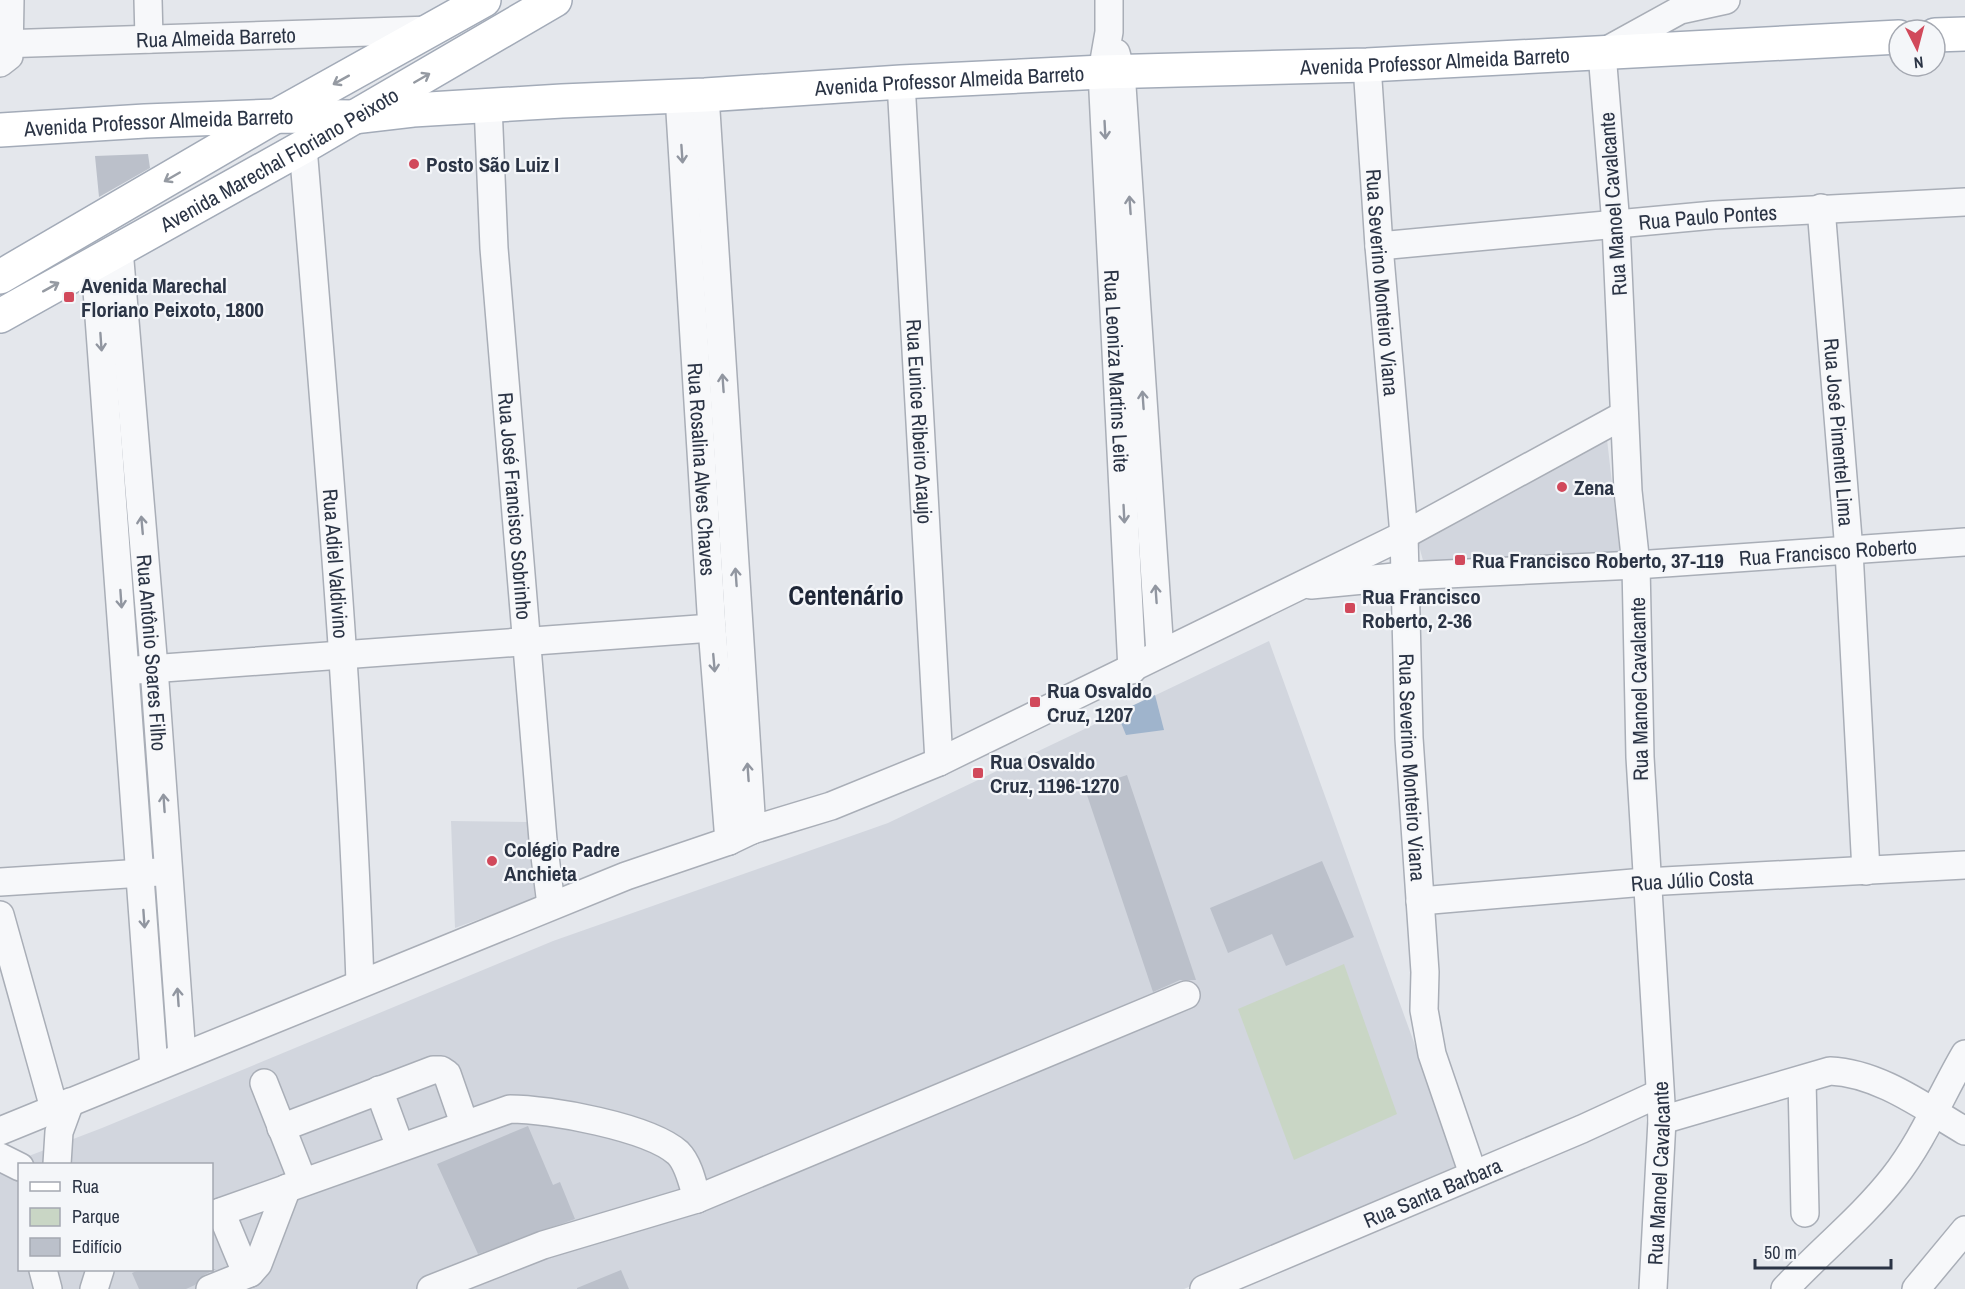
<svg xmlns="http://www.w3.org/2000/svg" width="1965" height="1289" font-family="'Archivo Narrow',sans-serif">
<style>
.built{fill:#d2d6de;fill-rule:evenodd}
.green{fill:#c9d6c5}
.water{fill:#9fb4cc}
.building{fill:#bbc0ca}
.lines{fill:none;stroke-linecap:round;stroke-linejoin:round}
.minor-casing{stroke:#a9aeb7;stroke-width:30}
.major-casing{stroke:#a3abb8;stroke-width:36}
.minor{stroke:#f7f8fa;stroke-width:27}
.major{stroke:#fff;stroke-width:33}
.oneway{stroke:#959aa2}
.oneway2{stroke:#9196a0}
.poi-dot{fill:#d1495b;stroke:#f4f6f9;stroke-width:2}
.labels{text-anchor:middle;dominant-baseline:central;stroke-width:4.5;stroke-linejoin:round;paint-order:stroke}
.street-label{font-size:21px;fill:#2b3445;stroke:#f4f6f9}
.poi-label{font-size:21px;font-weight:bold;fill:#2b3445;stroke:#f4f6f9;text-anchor:start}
.district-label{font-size:27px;font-weight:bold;fill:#1d2536;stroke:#f4f6f9}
</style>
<rect width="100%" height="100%" fill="#e4e7ec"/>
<!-- built -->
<path class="built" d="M1607,439L1620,554L1424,564L1416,535Z
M1269,641L1460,1170L1184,1289H0V1167L102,1128L553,941L888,823ZM20,1164H212V1270H20Z
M451,821L528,822L535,899L455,928Z"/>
<!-- green -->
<path class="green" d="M1344,964L1397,1114L1294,1160L1238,1009Z"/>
<!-- water -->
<path class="water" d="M1155,695L1164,730L1126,735L1117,713Z"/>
<!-- building -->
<path class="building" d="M148,154L150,168L99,197L95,156Z
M1127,775L1196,980H1180L1153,992L1085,789Z
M1322,861L1354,937L1286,966L1272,934L1228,953L1210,908Z
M528,1126L553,1185L560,1182L575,1219L478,1254L437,1164Z
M141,1269H216L204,1275L195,1285L186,1289H139L132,1273Z
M621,1270L629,1289H577V1288Z"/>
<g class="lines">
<defs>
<g id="minor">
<path d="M148,0L149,39"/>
<path id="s1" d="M1109,0V32L1102,72L1132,670"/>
<path id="s2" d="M0,44L431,30"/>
<path d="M1116,53L1121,71L1160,653"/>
<path d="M0,63L9,56L10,0"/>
<path id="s3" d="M1367,65L1379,246L1404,535L1409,738L1425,972L1424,1010L1432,1054L1473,1174"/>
<path id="s4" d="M901,82L939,762"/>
<path d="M705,95L752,830"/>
<path id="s5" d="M679,96L712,628L729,841"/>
<path id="s6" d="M488,105L494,248L543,840L551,905"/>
<path id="s7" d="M303,147C326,425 350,704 360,982"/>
<path id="s8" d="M1821,208L1849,551L1866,871"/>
<path id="s9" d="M1379,246L1714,215L1965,202"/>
<path id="s10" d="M119,249L154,668L182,1056"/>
<path d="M95,263L154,1068"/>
<path id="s11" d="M1311,585L1405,576L1636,565L1965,542"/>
<path d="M136,670L712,628"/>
<path d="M0,882L159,872"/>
<path id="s12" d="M1420,901L1645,882L1965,865"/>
<path d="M0,915L54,1108"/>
<path d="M1802,1080L1805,1213"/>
<path d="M264,1083L303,1182"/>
<path d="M379,1090L400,1147"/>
<path d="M1662,1120L1830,1071C1879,1073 1924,1107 1965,1131"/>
<path d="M281,1128L433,1070H441L447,1074L464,1123"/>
<path d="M0,1131L626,876L729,841L752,830L831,806L939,762L1404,535L1624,415"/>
<path d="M0,1157L20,1167"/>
<path d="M57,1164L59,1132L70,1102"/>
<path d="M221,1212L245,1270L250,1273L258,1264L287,1188"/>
<path d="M212,1215L510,1109C549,1109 649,1127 678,1153C689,1164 693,1185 697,1199"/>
<path d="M43,1270L48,1289"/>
<path d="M94,1289L100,1270"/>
<path d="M210,1289L250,1273"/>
<path d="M431,1289L543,1245L697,1199L1186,995"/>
<path id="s13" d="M1204,1289L1582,1129L1658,1094"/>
<path id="s14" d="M1653,1289L1662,1120L1640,757L1636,565L1628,491L1616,225L1602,53L1680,10L1726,0"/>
<path d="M1785,1289C1820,1251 1862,1218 1894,1177C1923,1140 1941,1095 1965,1054"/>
<path d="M1916,1289L1965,1230"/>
</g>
<g id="major">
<path d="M1935,35L1965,34"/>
<path id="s15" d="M0,130L145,121L276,116L353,117L413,110L562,101L705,95L901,82L1102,72L1367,65L1899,37"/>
<path d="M0,277L276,116L484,0"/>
<path id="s16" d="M0,316L303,147L555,0"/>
</g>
</defs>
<!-- minor casing -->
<use href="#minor" class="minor-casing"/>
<!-- major casing -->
<use href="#major" class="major-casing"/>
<!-- minor -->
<use href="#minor" class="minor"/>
<!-- major -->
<use href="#major" class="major"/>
</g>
<!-- one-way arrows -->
<defs><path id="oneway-shaft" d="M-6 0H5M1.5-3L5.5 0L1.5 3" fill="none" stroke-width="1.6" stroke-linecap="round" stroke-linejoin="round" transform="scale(1.5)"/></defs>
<g class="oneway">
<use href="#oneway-shaft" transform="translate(422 78) rotate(-30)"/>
<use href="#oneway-shaft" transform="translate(341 80) rotate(151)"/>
<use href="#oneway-shaft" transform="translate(172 177) rotate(150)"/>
<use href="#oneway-shaft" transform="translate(51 287) rotate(-29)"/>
</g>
<g class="oneway2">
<use href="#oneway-shaft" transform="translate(1105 130) rotate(87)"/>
<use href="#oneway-shaft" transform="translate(682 154) rotate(86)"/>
<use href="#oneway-shaft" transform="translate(1130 205) rotate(-94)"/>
<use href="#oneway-shaft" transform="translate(101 342) rotate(86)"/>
<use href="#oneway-shaft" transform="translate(723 383) rotate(-94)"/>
<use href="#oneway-shaft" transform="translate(1143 400) rotate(-94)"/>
<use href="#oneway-shaft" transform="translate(1124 514) rotate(87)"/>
<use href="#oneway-shaft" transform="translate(142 525) rotate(-95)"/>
<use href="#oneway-shaft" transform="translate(736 577) rotate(-94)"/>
<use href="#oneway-shaft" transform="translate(1156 594) rotate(-94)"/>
<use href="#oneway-shaft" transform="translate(121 599) rotate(86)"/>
<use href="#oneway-shaft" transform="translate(714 663) rotate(85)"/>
<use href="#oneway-shaft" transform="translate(748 772) rotate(-94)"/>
<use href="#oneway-shaft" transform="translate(164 803) rotate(-94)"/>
<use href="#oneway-shaft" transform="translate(144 919) rotate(86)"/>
<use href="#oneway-shaft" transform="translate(178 997) rotate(-94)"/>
</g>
<!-- markers -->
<g class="poi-dot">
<circle cx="414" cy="164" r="6"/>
<rect x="63" y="291" width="12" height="12" rx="3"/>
<circle cx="1562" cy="487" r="6"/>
<rect x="1454" y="554" width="12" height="12" rx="3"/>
<rect x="1344" y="602" width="12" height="12" rx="3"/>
<rect x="1029" y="696" width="12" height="12" rx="3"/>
<rect x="972" y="767" width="12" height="12" rx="3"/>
<circle cx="492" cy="861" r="6"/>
</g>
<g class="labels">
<!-- street labels -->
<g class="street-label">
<text stroke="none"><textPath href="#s2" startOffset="216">Rua Almeida Barreto</textPath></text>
<text stroke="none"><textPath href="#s15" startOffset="1437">Avenida Professor Almeida Barreto</textPath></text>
<text stroke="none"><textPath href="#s15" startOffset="951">Avenida Professor Almeida Barreto</textPath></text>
<text stroke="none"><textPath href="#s15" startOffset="159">Avenida Professor Almeida Barreto</textPath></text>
<text stroke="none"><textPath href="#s16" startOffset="320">Avenida Marechal Floriano Peixoto</textPath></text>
<text transform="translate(1613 204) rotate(-94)">Rua Manoel Cavalcante</text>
<text stroke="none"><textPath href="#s9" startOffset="330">Rua Paulo Pontes</textPath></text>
<text stroke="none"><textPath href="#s3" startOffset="218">Rua Severino Monteiro Viana</textPath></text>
<text stroke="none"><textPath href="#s1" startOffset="372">Rua Leoniza Martins Leite</textPath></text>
<text stroke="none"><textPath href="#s4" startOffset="340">Rua Eunice Ribeiro Araujo</textPath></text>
<text stroke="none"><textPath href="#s8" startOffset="225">Rua José Pimentel Lima</textPath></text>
<text stroke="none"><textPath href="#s5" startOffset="374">Rua Rosalina Alves Chaves</textPath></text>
<text stroke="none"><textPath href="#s6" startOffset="402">Rua José Francisco Sobrinho</textPath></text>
<text stroke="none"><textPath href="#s11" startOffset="518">Rua Francisco Roberto</textPath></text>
<text stroke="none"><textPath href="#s7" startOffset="418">Rua Adiel Valdivino</textPath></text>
<text stroke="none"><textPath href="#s10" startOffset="405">Rua Antônio Soares Filho</textPath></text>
<text transform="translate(1639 689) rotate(-91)">Rua Manoel Cavalcante</text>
<text stroke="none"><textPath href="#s3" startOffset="704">Rua Severino Monteiro Viana</textPath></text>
<text stroke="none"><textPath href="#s12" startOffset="273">Rua Júlio Costa</textPath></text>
<text stroke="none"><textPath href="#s14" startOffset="116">Rua Manoel Cavalcante</textPath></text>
<text stroke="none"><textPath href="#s13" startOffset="248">Rua Santa Barbara</textPath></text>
</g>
<!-- poi labels -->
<g class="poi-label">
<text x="426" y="164">Posto São Luiz I</text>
<text x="81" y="285">Avenida Marechal<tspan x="81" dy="24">Floriano Peixoto, 1800</tspan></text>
<text x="1574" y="487">Zena</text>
<text x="1472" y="560">Rua Francisco Roberto, 37-119</text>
<text x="1362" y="596">Rua Francisco<tspan x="1362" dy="24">Roberto, 2-36</tspan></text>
<text x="1047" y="690">Rua Osvaldo<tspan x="1047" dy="24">Cruz, 1207</tspan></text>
<text x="990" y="761">Rua Osvaldo<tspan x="990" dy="24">Cruz, 1196-1270</tspan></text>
<text x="504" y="849">Colégio Padre<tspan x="504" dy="24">Anchieta</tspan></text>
</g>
<!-- district labels -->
<g class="district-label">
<text x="846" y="595">Centenário</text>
</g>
</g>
<!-- legend -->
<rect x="18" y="1163" width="195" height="108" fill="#f4f6f9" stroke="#a4a8b1" stroke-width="1.5"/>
<rect x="30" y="1182" width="30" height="9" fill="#ffffff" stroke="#a4a8b1" stroke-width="1.5"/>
<text x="72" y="1193" font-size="18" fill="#2b3445">Rua</text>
<rect x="30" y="1208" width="30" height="18" fill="#c9d6c5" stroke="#a4a8b1" stroke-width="1.5"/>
<text x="72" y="1223" font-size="18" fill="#2b3445">Parque</text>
<rect x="30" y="1238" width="30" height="18" fill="#bbc0ca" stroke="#a4a8b1" stroke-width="1.5"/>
<text x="72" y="1253" font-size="18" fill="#2b3445">Edifício</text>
<!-- north arrow -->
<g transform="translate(1917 48) rotate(174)"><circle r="28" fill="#f4f6f9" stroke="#a4a8b1" stroke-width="1.5"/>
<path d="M0-4.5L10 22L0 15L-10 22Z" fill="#d1495b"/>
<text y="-9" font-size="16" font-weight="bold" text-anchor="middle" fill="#2b3445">N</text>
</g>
<!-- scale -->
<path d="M1755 1259v9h136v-9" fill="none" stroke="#2b3445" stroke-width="3"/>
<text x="1764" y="1259" font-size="18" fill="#2b3445" stroke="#f4f6f9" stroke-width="4.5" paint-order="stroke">50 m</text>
</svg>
